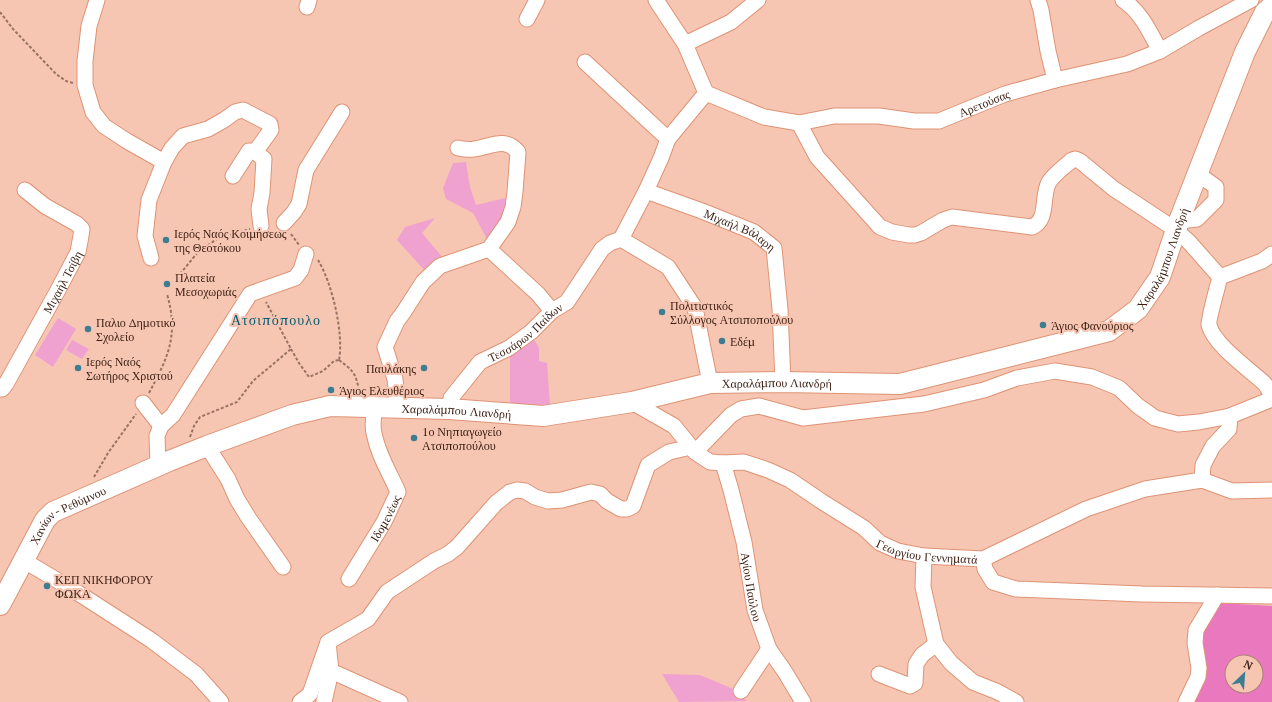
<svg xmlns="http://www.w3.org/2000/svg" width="1272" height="702" font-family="'PT Serif',serif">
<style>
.green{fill:#efa2d0}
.forest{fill:#e978bf;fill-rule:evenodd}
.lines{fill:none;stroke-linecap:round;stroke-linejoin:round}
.minor-casing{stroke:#de9374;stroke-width:17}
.major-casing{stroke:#de9374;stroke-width:22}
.path{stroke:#997262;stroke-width:2;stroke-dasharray:3 2;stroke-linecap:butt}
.minor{stroke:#fff;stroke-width:15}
.major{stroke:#fff;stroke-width:20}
.poi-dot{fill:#3e7c91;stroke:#f6c6b3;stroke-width:1.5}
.labels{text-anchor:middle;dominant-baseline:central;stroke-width:4;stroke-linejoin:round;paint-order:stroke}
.street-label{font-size:12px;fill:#3c1e12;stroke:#f6c6b3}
.poi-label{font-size:12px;fill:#3c1e12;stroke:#f6c6b3;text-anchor:start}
.quarter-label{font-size:14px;letter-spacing:1px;fill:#055b72;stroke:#f6c6b3}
</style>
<rect width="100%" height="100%" fill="#f6c6b3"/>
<!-- green -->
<path class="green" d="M466,162L470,187L476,205L505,198L507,208L488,241L473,213L446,199L443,188L453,163Z
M435,218L422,233L444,259L426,272L397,240L405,227Z
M58,318L76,329L53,367L35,355Z
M532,336L539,348V361L547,363L550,405L510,406V354Z
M72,340L89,349L82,359L66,350Z
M662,674L700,675L731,688L747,701L679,702Z"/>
<!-- forest -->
<path class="forest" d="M1220,603L1272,606V702H1193L1206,677L1199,640ZM1232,662H1256V686H1232Z"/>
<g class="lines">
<defs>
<g id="minor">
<path d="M97,0L89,26L85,61V85L93,112L104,126L127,141L164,162L149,200L145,236L151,258"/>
<path d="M656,0L685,44L706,93"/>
<path d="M1038,0L1041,10L1048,51L1055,80"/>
<path d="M1123,0C1141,12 1150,32 1160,51"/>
<path d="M307,7L309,0"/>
<path d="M527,19L537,0"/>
<path d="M685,44L731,22L758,0"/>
<path d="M585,62L668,139"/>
<path id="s1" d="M706,93L764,117L799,123L834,116H879L914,121H939L1005,94L1055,80L1127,64L1160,51L1199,28L1251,0"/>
<path d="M799,123L817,157L880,227L892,232L909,235H915L921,233L943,220L952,217L1032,227C1049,220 1041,196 1049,182C1054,174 1065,166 1072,160L1075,159L1080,161L1114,189L1176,230L1189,242L1220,277C1218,285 1208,320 1209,325C1214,345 1249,369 1264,383C1267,386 1269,391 1272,396"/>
<path d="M164,162L172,148L183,136L208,129L224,120L235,112L243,110L270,124L271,130L255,152"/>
<path d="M233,176L249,151L255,152L264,159L262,193L259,209L261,226"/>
<path id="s2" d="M646,191L702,211L754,232L774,248L780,309L783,382"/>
<path d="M1179,221L1197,219L1216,200V187L1198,174"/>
<path d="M284,223L294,212L299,204L306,170L342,112"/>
<path d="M621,239L668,267L695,308L710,383"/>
<path d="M489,249L538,294L552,311"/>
<path d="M1220,277L1262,261L1272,254"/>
<path id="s3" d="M0,389H2L6,384L58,290L78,252L81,236L82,229L77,224L45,206L25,190"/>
<path id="s4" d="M632,402L674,426L695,452L710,462L723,463L744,462L768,470L790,480L821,501L864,528L880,543L898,551L924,556L983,559L1086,509L1145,489L1202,480L1232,491L1272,490"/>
<path d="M143,403L161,426"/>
<path d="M398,407L395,379L385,347L397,321L403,313L423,282L440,266L489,249L508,222L513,207L515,192L518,152C505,136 490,147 474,149C469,150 463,149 458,148"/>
<path id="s5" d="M449,409L451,398L480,362L509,348L531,332L552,311L567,302L602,249L610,243L621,239L646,191L661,158L668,139L706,93"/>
<path d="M207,446L228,479L237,499L248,517L283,567"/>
<path d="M695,452L731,415L741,409L759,406L803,418L924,404L984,390L1017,378L1055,371L1092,377L1119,388L1138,406L1155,418L1178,424L1199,422L1230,416L1272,399"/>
<path id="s6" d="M723,463L731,490L744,542L755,610L769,649L785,672L803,702"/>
<path d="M158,466L157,436L161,426L173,415L250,294L295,278L301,270L306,254"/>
<path d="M1202,480L1203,465L1213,446L1229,429L1230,416"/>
<path d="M924,556L923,587L936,644L951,663L973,682L998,692L1016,702"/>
<path d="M983,559L985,569L993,582L1016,589L1142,594L1272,596"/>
<path d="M23,560L75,591L151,640L196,674L221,702"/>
<path id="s7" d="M349,579L384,522L398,492C390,473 378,455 374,433C372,426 374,416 374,408"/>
<path d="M331,671L400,702"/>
<path d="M879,674L910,686L915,683L916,664L922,655L936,644"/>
<path d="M741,691L769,649"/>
<path d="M300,702L310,694L327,645"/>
<path d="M324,702L331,671L328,642L368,619L387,592L434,561L448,554L457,547L496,503L510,492L517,490L525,491L535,497L548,501L562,500L591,492L600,494L607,501L621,509H627L633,506L648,465L669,452L691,447"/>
<path d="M1186,702L1198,677L1199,668L1195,643L1196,630L1217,595"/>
</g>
<g id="major">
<path id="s8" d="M0,605L45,520L53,512L169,461L207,446L292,415L330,406L449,409L543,416L632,402L710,383L783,382L900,384L1109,331L1138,309L1160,277L1179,221L1245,52L1265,12L1272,6"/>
</g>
</defs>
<!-- minor casing -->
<use href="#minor" class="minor-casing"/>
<!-- major casing -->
<use href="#major" class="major-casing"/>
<!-- path -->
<path class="path" d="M0,12L13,29L56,74L66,81L73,83
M291,234L299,245
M318,260C332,283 344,333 339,360
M180,274L198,252L217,239L250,229
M291,349L299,363L309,377L323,371L334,361L339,360
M339,360C355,372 355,373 360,393
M149,393C168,357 179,336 167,294
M190,437L194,426L200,417L237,402L253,381L291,349L266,302
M94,477L108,453L136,414"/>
<!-- minor -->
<use href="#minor" class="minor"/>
<!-- major -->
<use href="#major" class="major"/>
</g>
<!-- markers -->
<g class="poi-dot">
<circle cx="166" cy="240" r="4"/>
<circle cx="167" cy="284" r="4"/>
<circle cx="662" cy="312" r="4"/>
<circle cx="1043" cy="325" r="4"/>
<circle cx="88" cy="329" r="4"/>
<circle cx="722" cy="341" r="4"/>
<circle cx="78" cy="368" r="4"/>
<circle cx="424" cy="368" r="4"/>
<circle cx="331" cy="390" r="4"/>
<circle cx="414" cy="438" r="4"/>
<circle cx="47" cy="586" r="4"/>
</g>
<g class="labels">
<!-- street labels -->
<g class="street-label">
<text stroke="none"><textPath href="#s1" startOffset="288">Αρετούσας</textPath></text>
<text stroke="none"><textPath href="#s2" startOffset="102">Μιχαήλ Βάλαρη</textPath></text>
<text stroke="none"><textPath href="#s8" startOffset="1287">Χαραλάμπου Λιανδρή</textPath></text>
<text stroke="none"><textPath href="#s3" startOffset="125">Μιχαήλ Τσίβη</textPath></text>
<text stroke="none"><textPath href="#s5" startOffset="112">Τεσσάρων Παίδων</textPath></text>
<text stroke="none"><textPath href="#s8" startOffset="855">Χαραλάμπου Λιανδρή</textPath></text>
<text stroke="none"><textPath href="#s8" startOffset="531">Χαραλάμπου Λιανδρή</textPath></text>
<text stroke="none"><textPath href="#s8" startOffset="117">Χανίων - Ρεθύμνου</textPath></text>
<text stroke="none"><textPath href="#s7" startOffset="71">Ιδομενέως</textPath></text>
<text stroke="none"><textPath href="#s4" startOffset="342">Γεωργίου Γεννηματά</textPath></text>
<text stroke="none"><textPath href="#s6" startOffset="127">Αγίου Παύλου</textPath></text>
</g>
<!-- poi labels -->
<g class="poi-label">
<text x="174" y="233">Ιερός Ναός Κοιμήσεως<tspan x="174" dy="14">της Θεοτόκου</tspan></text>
<text x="175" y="277">Πλατεία<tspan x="175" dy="14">Μεσοχωριάς</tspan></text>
<text x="670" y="305">Πολιτιστικός<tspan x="670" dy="14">Σύλλογος Ατσιποπούλου</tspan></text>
<text x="96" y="322">Παλιο Δημοτικό<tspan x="96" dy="14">Σχολείο</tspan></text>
<text x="1051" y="325">Άγιος Φανούριος</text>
<text x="730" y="341">Εδέμ</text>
<text x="86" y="361">Ιερός Ναός<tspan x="86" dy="14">Σωτήρος Χριστού</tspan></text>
<text x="416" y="368" text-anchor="end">Παυλάκης</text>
<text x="339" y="390">Άγιος Ελευθέριος</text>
<text x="422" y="431">1ο Νηπιαγωγείο<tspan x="422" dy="14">Ατσιποπούλου</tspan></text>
<text x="55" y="579">ΚΕΠ ΝΙΚΗΦΟΡΟΥ<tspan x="55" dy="14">ΦΩΚΑ</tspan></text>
</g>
<!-- quarter labels -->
<g class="quarter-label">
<text x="276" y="319">Ατσιπόπουλο</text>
</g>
</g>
<!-- north arrow -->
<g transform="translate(1244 674) rotate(25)"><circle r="19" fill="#f6c6b3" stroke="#ac8373"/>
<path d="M0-3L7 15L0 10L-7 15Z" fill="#3e7c91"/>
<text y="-6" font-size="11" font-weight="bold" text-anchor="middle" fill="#3c1e12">N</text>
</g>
</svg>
